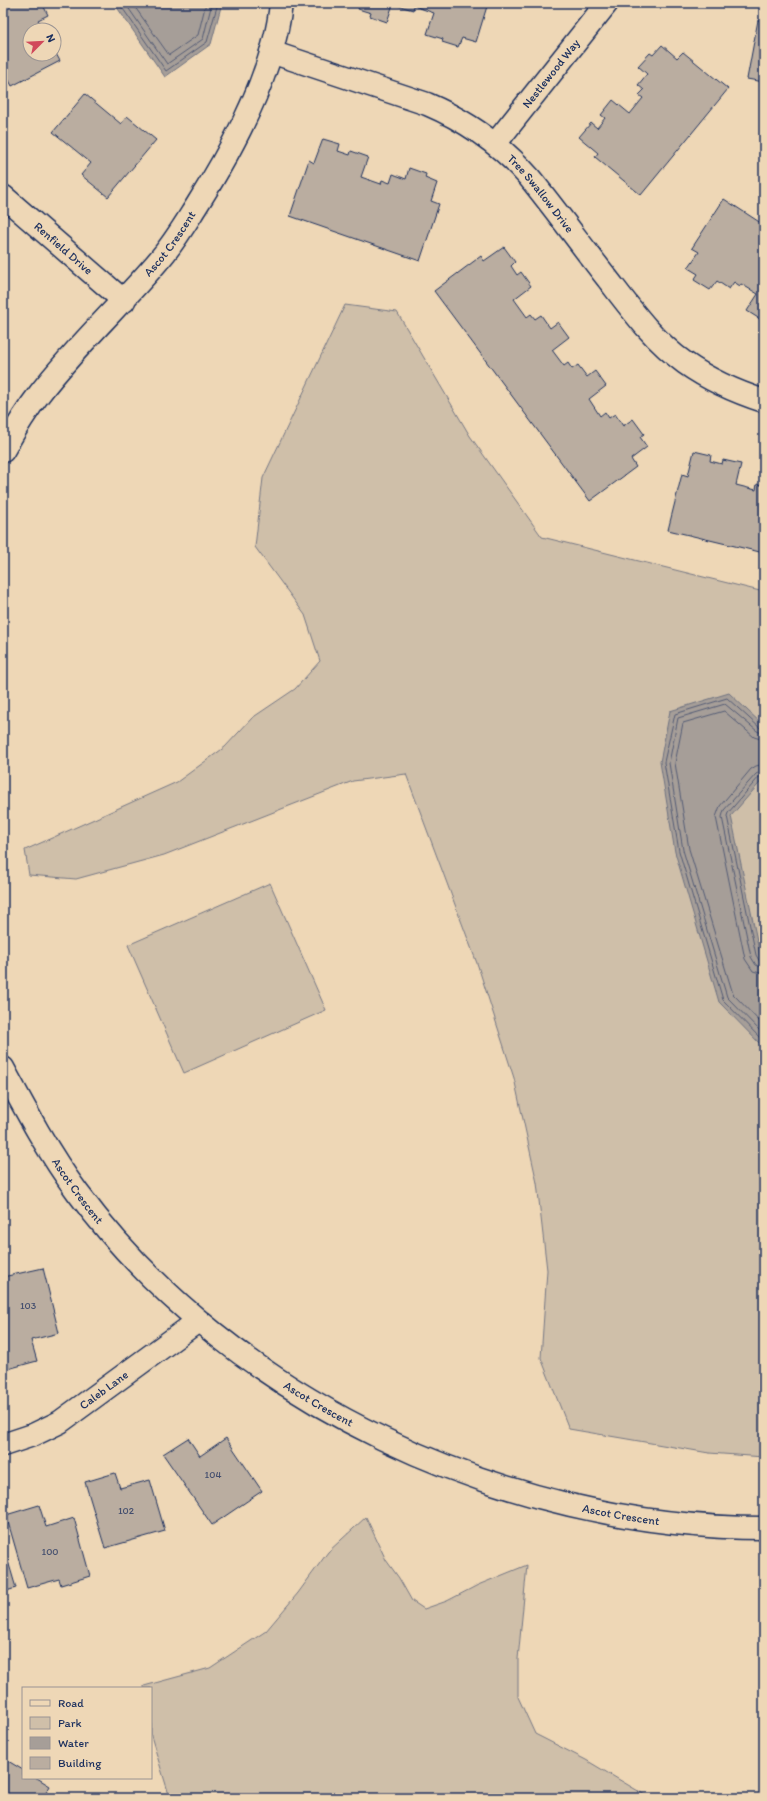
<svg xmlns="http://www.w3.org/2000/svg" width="767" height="1801" font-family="Itim,sans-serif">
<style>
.green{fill:#cfbfa9;stroke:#757784}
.water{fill:#a69e98;stroke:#6e7281}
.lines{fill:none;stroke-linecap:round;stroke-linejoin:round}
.shore{stroke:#535b75;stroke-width:1}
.building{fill:#baada0;stroke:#1b2f5e}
.minor-casing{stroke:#1b2f5e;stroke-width:25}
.minor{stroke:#eed7b6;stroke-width:22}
.labels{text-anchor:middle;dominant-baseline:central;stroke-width:4;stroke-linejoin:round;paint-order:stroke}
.number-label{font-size:10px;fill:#434e6e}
.street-label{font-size:12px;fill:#1b2f5e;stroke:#eed7b6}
</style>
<rect width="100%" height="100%" fill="#eed7b6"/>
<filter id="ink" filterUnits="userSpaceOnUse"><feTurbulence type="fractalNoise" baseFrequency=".025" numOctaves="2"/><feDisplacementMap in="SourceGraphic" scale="8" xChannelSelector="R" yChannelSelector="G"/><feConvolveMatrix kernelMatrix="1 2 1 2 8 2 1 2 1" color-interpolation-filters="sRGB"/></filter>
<g filter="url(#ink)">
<!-- green -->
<path class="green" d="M345,305L397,312L470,436L542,537L764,592V1457L709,1453L569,1429L541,1358L547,1270L537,1183L514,1078L478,966L406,774L353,781L164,855L76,879L29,875L25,850L177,782L225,747L252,718L295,689L320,661L305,615L255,547L263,478Z
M270,883L326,1010L184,1073L128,945Z
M366,1517L386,1560L399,1578L412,1601L424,1609L447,1601L478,1585L527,1565L518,1659V1697L535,1734L586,1760L650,1798H170L151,1736V1688H144V1686L210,1668L266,1631L298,1593L328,1552Z"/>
<!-- water -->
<path class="water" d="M114,3H222L211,44L165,77Z
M729,693L763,725L764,778L731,816L760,955L764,962V1048L719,1002L675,852L660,762L670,711Z"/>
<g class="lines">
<!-- shore -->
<path class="shore" d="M119,3L166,71L207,42L218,3
M125,3L167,64L203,39L212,3
M132,3L169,55L198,35L206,3
M764,729L760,728L727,698L675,714L664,762L679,851L723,1000L764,1042
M764,734L757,731L725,704L678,718L669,763L683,850L727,997L764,1035
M764,740L754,737L724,711L683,723L675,763L689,849L733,994L764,1026
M764,764L756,766L751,769L720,806L716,817L745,959L753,971L764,974
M764,770L756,774L724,810L722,817L751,957L756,965L764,968
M764,776L759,777L728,813L727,816L756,955L760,962L764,963"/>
</g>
<!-- building -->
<path class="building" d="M3,3H42L48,15L38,20L44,30H30V54H54V50L60,61L12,86L3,69Z
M360,3H488L476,42L462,38L458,47L442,42L443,39L427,34L434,13L414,6L413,10L393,4L387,22L370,16L371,13L358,9Z
M764,16V82L747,79L758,20L763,21Z
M662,45L677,58L683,52L728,89L641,195L595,157L598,153L579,137L591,123L597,128L605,118L601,115L613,100L630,114L643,98L639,95L644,90L638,85L647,74L638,66L650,53L653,55Z
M85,94L121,124L127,116L156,140L108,197L81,175L91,163L53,132Z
M323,139L340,144L338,151L350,155L351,151L368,157L361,177L381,184L382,180L390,183L393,174L406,179L409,168L426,174L425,178L437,183L431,201L439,204L420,261L290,216L309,160L314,163Z
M724,199L764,225L763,321L747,311L758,294L741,284L740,286L734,282L729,289L717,281L710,290L694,280L698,274L688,268L699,252L692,248Z
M504,247L515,262L511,266L517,275L521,272L531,286L514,299L527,317L531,314L535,319L541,315L550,328L558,322L569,337L552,350L564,366L568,363L572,369L578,365L587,377L595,371L606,386L589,399L600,416L605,412L609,418L615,414L623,426L633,419L644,434L640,437L647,447L631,459L636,467L590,501L434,291L481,256L484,261Z
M694,451L711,455L710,461L722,464L723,460L741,464L736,485L756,490L757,484L764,486V553L668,530L682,474L688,476Z
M43,1268L59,1333L31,1340L37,1361L4,1370L3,1277Z
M188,1438L200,1456L226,1438L262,1491L212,1525L163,1454Z
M115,1473L120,1488L150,1480L165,1531L105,1548L85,1482Z
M39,1505L46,1527L74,1518L90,1576L61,1585L59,1579L27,1588L6,1515Z
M3,1544L16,1588L3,1592Z
M3,1758L23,1770V1778H37L50,1786L43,1798H3Z"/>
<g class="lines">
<defs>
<g id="minor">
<path id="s1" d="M271,52L427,104C467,121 501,145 529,177C556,210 581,245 607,278C631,309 653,340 685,363C709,380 736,392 764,401"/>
<path id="s2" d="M495,144L607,3"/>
<path id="s3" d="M3,196L124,301"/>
<path id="s4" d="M3,451C14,431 26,411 40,393C76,346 121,305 159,260C174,243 185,224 197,205C233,148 275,70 281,3"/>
<path id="s5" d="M3,1068C26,1111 49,1154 78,1193C232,1401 507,1528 764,1528"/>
<path id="s6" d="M3,1445L33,1435L60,1422L198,1321"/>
</g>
</defs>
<!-- minor casing -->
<use href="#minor" class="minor-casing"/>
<!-- minor -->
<use href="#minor" class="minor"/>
</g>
</g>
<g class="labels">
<!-- number labels -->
<g class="number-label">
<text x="28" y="1305">103</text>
<text x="213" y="1474">104</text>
<text x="126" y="1510">102</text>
<text x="50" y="1551">100</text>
</g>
<!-- street labels -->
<g class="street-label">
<text stroke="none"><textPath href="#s2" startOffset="90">Nestlewood Way</textPath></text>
<text stroke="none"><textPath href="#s1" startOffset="311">Tree Swallow Drive</textPath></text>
<text stroke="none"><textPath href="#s4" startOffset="267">Ascot Crescent</textPath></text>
<text stroke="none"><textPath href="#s3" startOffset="80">Renfield Drive</textPath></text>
<text stroke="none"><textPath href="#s5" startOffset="144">Ascot Crescent</textPath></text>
<text stroke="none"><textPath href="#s6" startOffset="116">Caleb Lane</textPath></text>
<text stroke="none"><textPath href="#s5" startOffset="468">Ascot Crescent</textPath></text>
<text stroke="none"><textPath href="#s5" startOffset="792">Ascot Crescent</textPath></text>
</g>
</g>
<!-- margin -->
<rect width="767" height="1801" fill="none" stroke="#eed7b6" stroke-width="16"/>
<rect x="8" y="8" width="751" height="1785" fill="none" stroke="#1b2f5e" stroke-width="1.5" filter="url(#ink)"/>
<!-- legend -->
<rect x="22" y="1687" width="130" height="92" fill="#eed7b6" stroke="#9a9493"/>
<rect x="30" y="1700" width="20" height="6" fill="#eed7b6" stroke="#9a9493"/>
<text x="58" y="1707" font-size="12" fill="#1b2f5e">Road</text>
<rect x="30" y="1717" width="20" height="12" fill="#cfbfa9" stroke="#9a9493"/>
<text x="58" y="1727" font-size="12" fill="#1b2f5e">Park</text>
<rect x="30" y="1737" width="20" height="12" fill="#a69e98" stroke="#9a9493"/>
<text x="58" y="1747" font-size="12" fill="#1b2f5e">Water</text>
<rect x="30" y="1757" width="20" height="12" fill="#baada0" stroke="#9a9493"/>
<text x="58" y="1767" font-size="12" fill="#1b2f5e">Building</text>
<!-- north arrow -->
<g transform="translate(42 42) rotate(66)"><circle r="19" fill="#eed7b6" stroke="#9a9493"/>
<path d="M0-3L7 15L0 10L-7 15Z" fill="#d1495b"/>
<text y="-6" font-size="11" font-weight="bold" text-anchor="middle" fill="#1b2f5e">N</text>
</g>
</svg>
